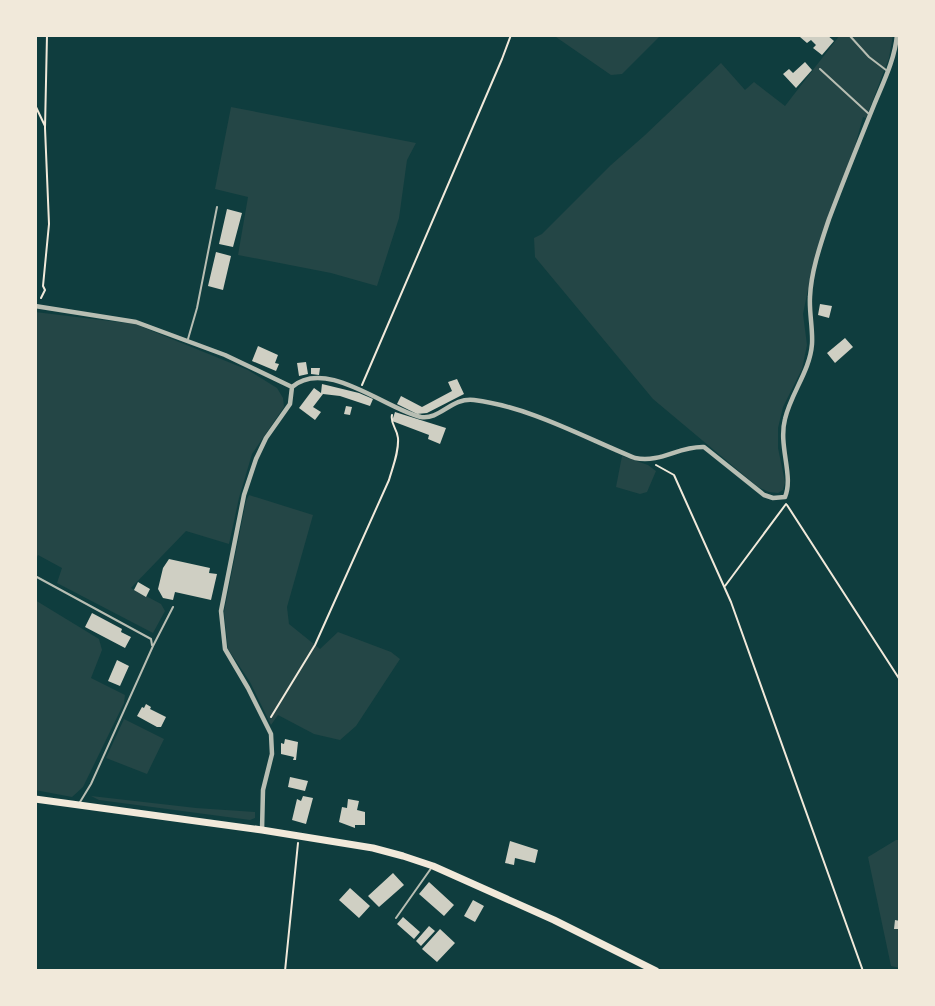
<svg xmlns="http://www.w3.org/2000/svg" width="935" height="1006" font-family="Rubik,sans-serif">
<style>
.green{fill:#244646}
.building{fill:#cfcfc3}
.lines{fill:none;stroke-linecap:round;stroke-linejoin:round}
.path{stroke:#f1e9da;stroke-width:2}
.service{stroke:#b8beb3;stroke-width:2}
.minor{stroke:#b8beb3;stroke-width:4.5}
.primary{stroke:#f1e9da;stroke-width:7}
</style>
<rect width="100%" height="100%" fill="#0f3d3e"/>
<!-- green -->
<path class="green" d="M553,35H661L622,74L611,75Z
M840,35H893L889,58L866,118L863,117L855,146L815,255L803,314L807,345L802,369L783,407L778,428V448L785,482L783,490L778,493L769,492L758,487L653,399L535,257L534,238L542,234L611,165L644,136L721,63L745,90L754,82L785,106Z
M231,107L416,143L407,160L399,218L377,286L331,273L238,255L248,197L215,189Z
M35,312L135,324L248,370L277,388L283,398L284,407L252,454L239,498L229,544L186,531L131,588L161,604L165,611L153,633L57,583L62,568L38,555L35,561Z
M622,456L648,465L656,471L647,492L640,494L616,487Z
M249,495L313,515L287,607L289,624L320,649L338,632L391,652L400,659L356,726L340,740L314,734L278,715L271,725L250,682L228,649L224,612L246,501Z
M35,600L99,639L102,650L91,678L125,695L124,703L83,787L72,797L35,790Z
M124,719L164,739L147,774L106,758Z
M91,796L196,808L255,812V818L250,820L99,800Z
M896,840H900V968L891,966L868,857Z"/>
<!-- building -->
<path class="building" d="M802,35H827L834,41L822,55L813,48L816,45L811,40L807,43L800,37Z
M805,62L812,70L796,88L783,74L789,69L793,73Z
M227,209L242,213L233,247L219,244Z
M216,252L231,256L223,290L208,286Z
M820,304L832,306L829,318L818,315Z
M845,338L853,347L835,363L827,353Z
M258,346L278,355L275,363L279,364L276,371L252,361Z
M306,362L308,374L299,376L297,363Z
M311,368H320L319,375L311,374Z
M457,379L464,394L427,413L417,414L397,404L401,396L422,407L452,391L448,382Z
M322,384L359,393L373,399L370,406L340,396L323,394L313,407L321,412L315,420L299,408L314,388L321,393Z
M346,406L352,407L350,415L344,414Z
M395,412L446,428L440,444L428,439L429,435L392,421Z
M169,559L210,568L209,573L217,574L211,600L175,592L173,600L163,598L158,589L163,568Z
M138,582L150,589L146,597L134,590Z
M92,613L122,629L121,632L131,637L125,648L85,627Z
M117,660L129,666L120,686L108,681Z
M146,704L151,707L150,709L166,717L161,727H157L137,716L142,707L144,708Z
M285,739L298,742L296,760H293L294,757L281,754V743L284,744Z
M290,777L308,781L305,791L288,787Z
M303,796L313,798L306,824L292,820L297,799L301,801Z
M348,799L359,801L357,810L365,812V825H355V828L339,822L342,807L347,808Z
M510,841L538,850L535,863L515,858L514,865L505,863Z
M393,873L404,885L379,907L368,896Z
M429,882L454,905L444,916L419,894Z
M350,888L370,906L359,918L339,900Z
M473,900L484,906L475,922L464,916Z
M403,917L420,932L414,939L397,924Z
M895,920L900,921V929H894Z
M429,926L435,931L421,946L416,941Z
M440,929L455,943L437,962L422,949Z"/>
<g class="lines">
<!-- path -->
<path class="path" d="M35,105L45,126
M41,298L45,290L43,286L49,224L45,128L47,35
M362,385L502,59L511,35
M656,465L674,475L731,602L863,971
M787,505L900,680
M725,586L786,504
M271,717L315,645L389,480C393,466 399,452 398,438C397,428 390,424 392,415
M285,971L298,843"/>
<!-- service -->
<path class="service" d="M850,36L869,57L886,70
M820,69L869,114
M188,339L197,308L217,207
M35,576L151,639L152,645
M80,802L91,784L153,646L173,607
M396,918L432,867"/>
<!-- minor -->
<path class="minor" d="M35,306L136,322L225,355L292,387
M292,387C326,357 387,410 421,417C440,420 452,397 474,400C530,407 583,437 635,458C662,463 678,446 704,447L764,495L773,498L785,497C794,476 778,446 785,419C791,393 810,371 812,344C813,329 809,312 810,297C811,271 821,243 829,219C843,182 859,142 874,105C883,83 895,59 897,35
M262,830L263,790L272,754L271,734L248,688L225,649L221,611L244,495L256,459L266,438L290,404L292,387"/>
<!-- primary -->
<path class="primary" d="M35,799L262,830L373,848L403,856L433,866L554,920L656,971"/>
</g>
<!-- border -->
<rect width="935" height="1006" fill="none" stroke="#f1e9da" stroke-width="74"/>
</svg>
